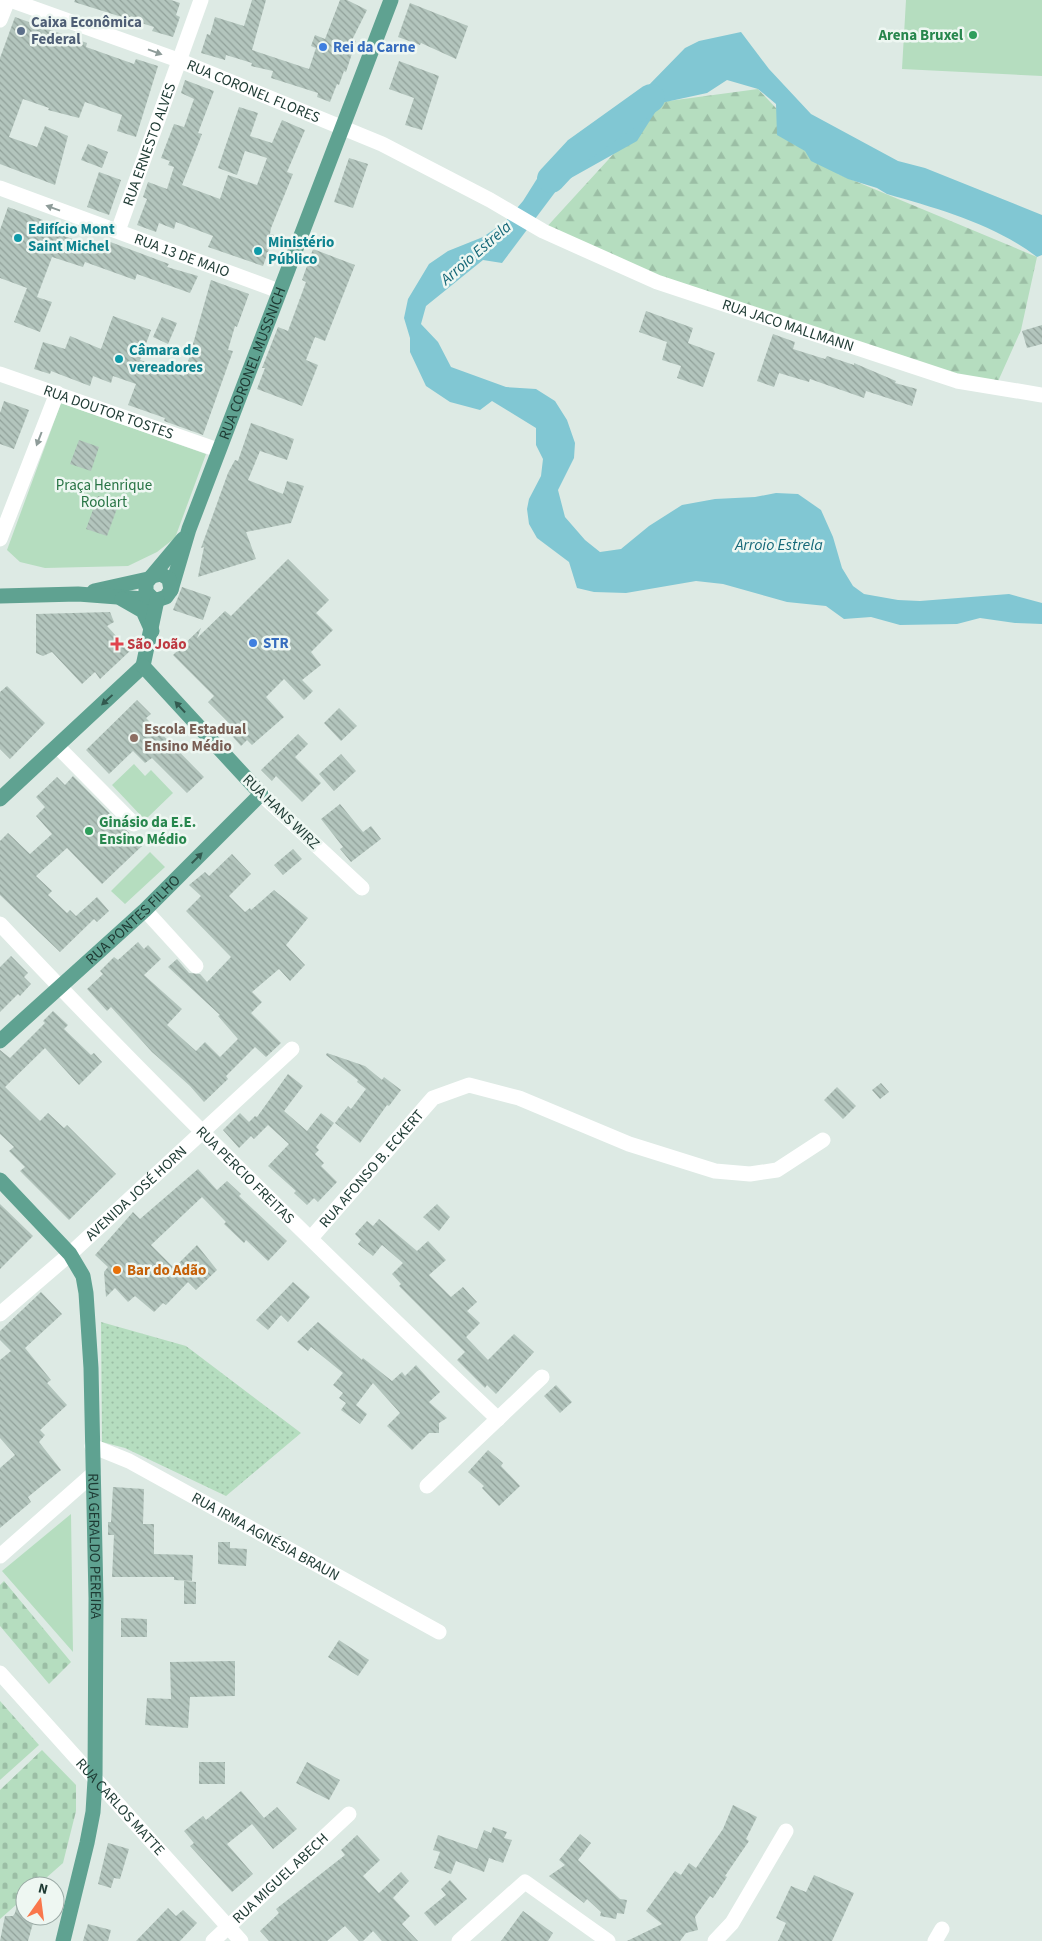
<svg xmlns="http://www.w3.org/2000/svg" width="1042" height="1941" font-family="'Source Sans 3',sans-serif">
<style>
.grass{fill:url(#grass-dots)}
.forest{fill:url(#forest-firs)}
.cemetery{fill:url(#cemetery-stones)}
.green{fill:#b5ddbf}
.water{fill:#81c7d3}
.lines{fill:none;stroke-linecap:round;stroke-linejoin:round}
.river{stroke:#81c7d3;stroke-width:28}
.building{fill:url(#building-back-hatch)}
.minor{stroke:#fff;stroke-width:15}
.major{stroke:#5fa291;stroke-width:15}
.oneway{fill:#8e9c99}
.oneway2{fill:#32594f}
.service-dot{fill:#5c6f8a;stroke:#eef7f2;stroke-width:2}
.leisure-dot{fill:#2e9e5b;stroke:#eef7f2;stroke-width:2}
.shop-dot{fill:#3f7fe0;stroke:#eef7f2;stroke-width:2}
.culture-dot{fill:#0f9aa8;stroke:#eef7f2;stroke-width:2}
.health-dot{fill:#e0444e;stroke:#eef7f2;stroke-width:2}
.education-dot{fill:#8d6e63;stroke:#eef7f2;stroke-width:2}
.food-dot{fill:#e8710a;stroke:#eef7f2;stroke-width:2}
.labels{text-anchor:middle;dominant-baseline:central;stroke-width:5;stroke-linejoin:round;paint-order:stroke}
.service-label{font-size:15px;font-weight:bold;fill:#4e5e75;stroke:#eef7f2;text-anchor:start}
.leisure-label{font-size:15px;font-weight:bold;fill:#27864d;stroke:#eef7f2;text-anchor:end}
.shop-label{font-size:15px;font-weight:bold;fill:#366cbe;stroke:#eef7f2;text-anchor:start}
.street-label{font-size:15px;fill:#1e3a33;stroke:#eef7f2}
.culture-label{font-size:15px;font-weight:bold;fill:#0d838f;stroke:#eef7f2;text-anchor:start}
.park-label{font-size:15px;fill:#277344;stroke:#eef7f2}
.health-label{font-size:15px;font-weight:bold;fill:#be3a42;stroke:#eef7f2;text-anchor:start}
.education-label{font-size:15px;font-weight:bold;fill:#785e54;stroke:#eef7f2;text-anchor:start}
.food-label{font-size:15px;font-weight:bold;fill:#c56008;stroke:#eef7f2;text-anchor:start}
.water-label{font-size:16px;font-style:italic;fill:#166878;stroke:#eef7f2}
</style>
<defs>
<pattern id="grass-dots" width="8" height="8" patternUnits="userSpaceOnUse" patternTransform="scale(1.25)"><rect width="8" height="8" fill="#b5ddbf"/><path d="M2 2h.1M6 6h.1" fill="none" stroke="#9bbea5" stroke-width="1.8" stroke-linecap="round"/></pattern>
<pattern id="forest-firs" width="22" height="20" patternUnits="userSpaceOnUse" patternTransform="scale(1.25)"><rect width="22" height="20" fill="#b5ddbf"/><path d="M5 1l3.5 6h-7zM16 11l3.5 6h-7z" fill="#9bbea5"/></pattern>
<pattern id="cemetery-stones" width="16" height="16" patternUnits="userSpaceOnUse" patternTransform="scale(1.25)"><rect width="16" height="16" fill="#b5ddbf"/><path d="M2 7V4a2 2 0 0 1 4 0v3zM10 15v-3a2 2 0 0 1 4 0v3z" fill="#9bbea5"/></pattern>
<pattern id="building-back-hatch" width="6" height="6" patternUnits="userSpaceOnUse" patternTransform="scale(1.25)"><rect width="6" height="6" fill="#b3c5bd"/><path d="M-1 5l2 2M0 0l6 6M5-1l2 2" fill="none" stroke="#91a19a"/></pattern>
</defs>
<rect width="100%" height="100%" fill="#ddeae4"/>
<!-- grass -->
<path class="grass" d="M101,1322L186,1346L301,1433L226,1496L125,1448L102,1442Z"/>
<!-- forest -->
<path class="forest" d="M758,89L838,174L1037,257L1021,330L995,388L657,282L543,231L661,102Z"/>
<!-- cemetery -->
<path class="cemetery" d="M4,1581L71,1662L49,1684L0,1626V1585Z
M0,1701L39,1745L0,1780Z
M42,1750L76,1785V1811L63,1863L37,1886H25V1897L0,1919V1790Z"/>
<!-- green -->
<path class="green" d="M906,0H1042V76L902,69Z
M61,403L206,454L175,538L157,552L128,566L45,568L20,562L7,550Z
M134,764L145,776L151,770L173,793L145,820L112,785Z
M150,852L165,867L125,904L111,891Z
M71,1514L73,1652L2,1571Z"/>
<!-- water -->
<path class="water" d="M741,32L769,69L811,114L898,161L925,168L1042,215V255L1037,257C994,224 939,209 887,194L877,188L848,179L811,161L805,151L777,135L776,104L758,89L727,80L707,93L661,103L637,141L562,183L502,263L483,260L426,306L421,324L438,342L451,367L506,387L536,389L555,401L567,420L575,443L574,458L558,490L565,517L585,540L600,552L621,549L649,526L682,505L715,499L755,497L776,493L798,494L821,510L833,537L842,568L853,586L864,594L898,600L920,601L1009,594L1042,603V624L1015,623L980,618L957,624L900,625L871,617L844,619L826,606L787,602L723,584L696,581L626,593L594,592L577,588L569,562L537,538L529,524L527,509L529,499L541,476L543,459L536,445V428L492,401L480,410L450,402L426,386L410,352V338L404,318L408,299L429,264L448,251L483,237L506,221L523,201L540,174L555,162L569,153L600,146L645,89L685,48L699,41Z"/>
<g class="lines">
<!-- river -->
<path class="river" d="M551,179L577,151L651,98"/>
</g>
<!-- building -->
<path class="building" d="M75,0H171L180,3L176,15L180,17L173,37L152,31L154,27L74,2Z
M252,0H266L252,50L309,69L316,48L311,46L315,35L325,39L340,0H347L367,10L352,40L356,41L346,72L344,71L339,85L337,84L330,102L317,97L318,93L271,78L273,71L251,66L252,63L226,55L225,60L201,53L207,34L210,35L215,17L244,26Z
M410,3L468,26L456,59L421,43L420,45L398,37Z
M15,17L87,43L86,47L134,64L136,59L158,66L136,137L117,131L122,115L85,102L79,118L48,110L49,108L23,99L9,137L37,147L45,126L68,136L55,185L0,164V58Z
M399,61L439,76L422,130L405,125L414,98L389,89Z
M185,80L214,91L198,133L202,134L182,185L220,199L228,175L257,185L267,158L245,151L237,175L218,168L239,107L258,113L250,136L272,143L282,120L305,130L287,172L293,174L271,228L270,234L274,235L263,266L208,247L213,236L176,222L174,229L159,223L156,232L137,225L147,199L143,197L148,182L167,189L174,167L168,165L170,161L161,158L174,124L184,127L194,99L181,93Z
M88,144L108,152L102,168L81,160Z
M349,158L368,164L353,208L334,202Z
M99,172L121,180L109,215L87,207Z
M8,207L43,220L41,227L64,236L102,249L105,240L169,264L167,267L198,276L190,293L137,274L135,280L85,262L83,267L52,257L37,297L52,302L40,332L14,322L27,288L0,278V230Z
M313,249L355,265L325,341L315,337L306,360L318,365L302,406L257,389L265,368H262L278,327L288,331L306,282L302,280Z
M211,280L249,294L237,327L235,326L228,350L233,351L203,435L164,421L165,418L128,405L136,384L113,376L111,383L93,376L90,386L51,371L50,374L34,369L43,342L65,349L70,336L101,349L113,316L151,330L140,360L184,376Z
M646,311L693,328L688,343L715,353L703,387L677,378L681,366L662,360L667,342L639,332Z
M162,317L177,323L168,344L153,337Z
M1042,325V344L1027,348L1022,331Z
M773,334L795,342L793,349L825,359L827,356L854,365V363L896,381L895,383L917,389L912,406L866,391L864,398L810,379L809,382L779,373L774,387L757,381Z
M4,401L29,410L14,449L0,444V413Z
M251,423L294,439L287,460L260,451L248,480L283,494L287,481L304,486L291,523L246,532L256,559L198,577L204,547L201,548L228,473L235,460L238,461Z
M79,440L99,447L91,471L70,464Z
M98,496L119,503L107,536L86,529Z
M288,559L329,600L316,613L333,630L311,652L321,665L302,680L313,691L304,700L284,679L266,697L284,717L252,745L247,740L241,746L226,729L231,725L208,702L214,696L173,655L201,628L197,638L225,611L231,616Z
M182,587L211,597L203,620L173,610Z
M110,612L114,622L107,626L130,651L100,679L95,672L82,684L52,652L43,656L36,653V614Z
M7,686L45,723L10,759L0,749V692Z
M137,700L151,714L146,718L204,777L187,793L152,758L145,763L133,751L109,774L86,750Z
M339,708L357,726L341,741L324,723Z
M298,734L308,744L295,757L321,783L302,802L276,776L272,781L261,770Z
M341,754L356,771L334,791L319,774Z
M73,776L142,846L102,884L67,848L36,876L52,891L48,895L67,913L70,910L76,916L97,897L109,911L97,922L94,919L60,952L0,895V841L8,833L30,854L52,834L36,816L45,807L36,797L57,777L65,785Z
M340,804L363,832L371,826L381,839L351,862L340,849L343,847L321,819Z
M293,849L302,859L283,875L274,865Z
M232,854L251,874L229,896L245,912L250,908L251,910L274,890L308,918L286,945L305,965L290,981L279,969L252,992L262,1002L251,1013L281,1043L266,1057L255,1047L226,1076L228,1079L204,1102L190,1086L152,1052L111,1007L107,1011L87,989L103,974L100,971L114,957L118,960L138,942L144,949L148,945L161,959L144,975L182,1009L167,1025L196,1051L205,1042L220,1057L238,1039L218,1016L220,1015L168,967L177,959L189,973L200,974L207,982L231,957L186,911L201,896L189,885L205,872L209,876Z
M11,956L28,973L24,977L31,984L20,996L18,994L0,1012V967Z
M53,1011L68,1025L64,1029L91,1055L94,1053L102,1062L79,1085L45,1048L5,1087L40,1121L48,1113L64,1128L67,1125L116,1174L69,1220L20,1171L25,1167L9,1151L14,1147L0,1134V1050L10,1058L45,1023L43,1021Z
M327,1053L365,1066L382,1080L384,1077L401,1090L389,1106L387,1105L360,1143L335,1123L348,1106L351,1109L366,1089L357,1082L358,1080L326,1055Z
M288,1074L303,1086L284,1111L307,1131L321,1113L334,1123L316,1147L319,1150L315,1154L324,1163L321,1166L337,1182L318,1202L314,1198L307,1205L294,1193L296,1191L268,1166L289,1144L268,1125L254,1139L251,1136L239,1148L223,1130L240,1113L249,1122L255,1116L257,1117Z
M881,1083L889,1092L880,1099L872,1090Z
M837,1087L856,1106L843,1119L824,1100Z
M198,1169L217,1190L227,1181L241,1194L239,1196L287,1241L268,1261L246,1240L244,1243L224,1224L226,1222L202,1197L151,1245L174,1268L197,1245L217,1270L196,1290L188,1282L166,1305L163,1303L154,1312L135,1296L128,1302L115,1288L106,1297L104,1272L108,1267L95,1255L133,1212L140,1219Z
M0,1204L33,1236L0,1269Z
M437,1204L450,1217L439,1231L423,1217Z
M379,1219L417,1251L428,1241L446,1260L429,1275L451,1297L463,1287L477,1302L467,1311L480,1323L466,1337L488,1360L514,1334L534,1352L496,1394L487,1385L485,1388L457,1360L465,1352L399,1286L401,1284L392,1274L403,1263L382,1245L373,1256L358,1244L361,1240L355,1234L367,1221L373,1226Z
M293,1282L310,1297L288,1322L281,1315L268,1330L256,1320Z
M41,1292L62,1314L25,1348L51,1380L47,1383L67,1405L40,1430L45,1435L39,1442L61,1470L28,1497L31,1502L0,1528V1468L15,1455L0,1438V1360L11,1351L0,1340V1331Z
M318,1322L362,1360L363,1358L392,1381L402,1372L405,1376L416,1365L440,1392L429,1402L447,1418L439,1423V1433H429L412,1450L387,1426L400,1413L373,1383L356,1405L367,1414L360,1424L341,1410L346,1403L339,1398L343,1393L333,1385L343,1373L311,1347L308,1351L297,1342Z
M556,1385L572,1402L560,1413L544,1396Z
M488,1450L503,1463L501,1466L520,1486L499,1506L482,1488L484,1486L468,1472Z
M113,1487L144,1489L143,1524H154V1554L193,1555L192,1581L174,1580V1577H112L114,1535H108V1522H111Z
M218,1542H230V1548L247,1549L246,1566L218,1564Z
M184,1581L196,1582V1604H184Z
M121,1618L147,1619V1637H121Z
M339,1640L369,1660L358,1676L328,1657Z
M235,1661V1696L190,1697L188,1728L145,1725L147,1698L171,1699L170,1662Z
M199,1762H225V1784H199Z
M307,1762L340,1780L329,1800L296,1783Z
M241,1791L264,1818L277,1807L297,1829L273,1849L252,1824L227,1844L253,1874L232,1892L190,1846L194,1843L184,1831L203,1816L206,1820Z
M733,1805L757,1817L746,1839L749,1841L725,1876L727,1877L713,1898L710,1896L695,1917L698,1930L686,1933L680,1941H627L662,1924L646,1911L675,1871L681,1875L689,1863L696,1868L723,1829Z
M493,1827L507,1832L504,1838L512,1840L503,1863L489,1858L484,1872L456,1861L451,1874L434,1868L440,1852L433,1850L438,1835L477,1849L484,1830L491,1833Z
M580,1834L591,1843L578,1860L620,1899L627,1900L624,1914L617,1913L616,1919L600,1916L601,1912L587,1899L584,1903L549,1876L565,1865L559,1860Z
M357,1835L380,1860L363,1876L379,1893L401,1872L409,1881L393,1898L410,1916L402,1924L418,1941H382L373,1931L363,1941H359L345,1926L327,1941H269L260,1931L279,1913L276,1909L345,1855L341,1850Z
M108,1843L129,1849L120,1879L114,1878L111,1888L98,1884Z
M814,1875L854,1893L832,1941H778L786,1923L776,1918L791,1886L806,1892Z
M450,1880L467,1899L435,1926L424,1913L446,1895L441,1889Z
M21,1890H25V1916H35L28,1941H0L5,1916H13L15,1913Z
M168,1908L176,1916L183,1910L197,1923L180,1941H136Z
M523,1911L553,1933L548,1941H501Z
M88,1924L111,1930L108,1941H83Z"/>
<g class="lines">
<!-- minor -->
<g class="minor">
<path id="s1" d="M10,0L178,60L382,144L490,200L543,231L657,282L957,381L1042,395"/>
<path d="M0,20L8,0"/>
<path id="s2" d="M0,188L279,291"/>
<path id="s3" d="M118,231L201,0"/>
<path id="s4" d="M0,374L218,450"/>
<path d="M0,539L57,393"/>
<path d="M57,746L134,824"/>
<path d="M261,794L362,888"/>
<path d="M145,910L196,966"/>
<path id="s5" d="M0,924C160,1094 328,1258 498,1419"/>
<path id="s6" d="M311,1238L433,1098L469,1085L519,1098L629,1144L715,1171L750,1174L777,1170L823,1140"/>
<path id="s7" d="M0,1314L70,1254L292,1049"/>
<path id="s8" d="M92,1446L129,1461L439,1632"/>
<path d="M427,1486L542,1377"/>
<path d="M0,1556L93,1474"/>
<path id="s9" d="M0,1673L241,1941"/>
<path id="s10" d="M213,1941L349,1814"/>
<path d="M459,1941L525,1882L608,1941"/>
<path d="M715,1941L732,1923L786,1831"/>
<path d="M935,1941L942,1929"/>
</g>
<!-- major -->
<g class="major">
<path id="s11" d="M171,590L189,529L391,0"/>
<path d="M94,591L148,579"/>
<path d="M0,596L78,594L157,600L166,597L171,590L169,579L161,574L152,576"/>
<path d="M122,599L143,611L152,631"/>
<path d="M153,599L146,592V583L183,539"/>
<path d="M143,666L157,600"/>
<path d="M0,799L143,666"/>
<path id="s12" d="M0,1041L145,910L261,794L143,666"/>
<path id="s13" d="M0,1180L70,1254L83,1276L86,1293L91,1368L96,1598L95,1780L93,1812L87,1843L63,1941"/>
</g>
</g>
<!-- one-way arrows -->
<defs><path id="oneway-solid" d="M-6-.8H1V-3.2L6.5 0L1 3.2V.8H-6Z" transform="scale(1.25)"/></defs>
<g class="oneway">
<use href="#oneway-solid" transform="translate(155 52) rotate(20)"/>
<use href="#oneway-solid" transform="translate(53 208) rotate(-160)"/>
<use href="#oneway-solid" transform="translate(39 439) rotate(111)"/>
</g>
<g class="oneway2">
<use href="#oneway-solid" transform="translate(107 700) rotate(137)"/>
<use href="#oneway-solid" transform="translate(180 707) rotate(-133)"/>
<use href="#oneway-solid" transform="translate(197 858) rotate(-45)"/>
</g>
<!-- markers -->
<circle class="service-dot" cx="21" cy="31" r="5"/>
<g class="leisure-dot">
<circle cx="973" cy="35" r="5"/>
<circle cx="89" cy="831" r="5"/>
</g>
<g class="shop-dot">
<circle cx="323" cy="47" r="5"/>
<circle cx="253" cy="643" r="5"/>
</g>
<g class="culture-dot">
<circle cx="18" cy="238" r="5"/>
<circle cx="258" cy="251" r="5"/>
<circle cx="119" cy="359" r="5"/>
</g>
<path class="health-dot" d="M114.5 636.5h5v5h5v5h-5v5h-5v-5h-5v-5h5z"/>
<circle class="education-dot" cx="134" cy="738" r="5"/>
<circle class="food-dot" cx="117" cy="1270" r="5"/>
<g class="labels">
<!-- service labels -->
<g class="service-label">
<text x="31" y="22">Caixa Econômica<tspan x="31" dy="17">Federal</tspan></text>
</g>
<!-- leisure labels -->
<g class="leisure-label">
<text x="963" y="35">Arena Bruxel</text>
<text x="99" y="822" text-anchor="start">Ginásio da E.E.<tspan x="99" dy="17">Ensino Médio</tspan></text>
</g>
<!-- shop labels -->
<g class="shop-label">
<text x="333" y="47">Rei da Carne</text>
<text x="263" y="643">STR</text>
</g>
<!-- street labels -->
<g class="street-label">
<text stroke="none"><textPath href="#s1" startOffset="260">RUA CORONEL FLORES</textPath></text>
<text stroke="none"><textPath href="#s3" startOffset="92">RUA ERNESTO ALVES</textPath></text>
<text stroke="none"><textPath href="#s2" startOffset="194">RUA 13 DE MAIO</textPath></text>
<text stroke="none"><textPath href="#s1" startOffset="845">RUA JACO MALLMANN</textPath></text>
<text stroke="none"><textPath href="#s11" startOffset="241">RUA CORONEL MUSSNICH</textPath></text>
<text stroke="none"><textPath href="#s4" startOffset="115">RUA DOUTOR TOSTES</textPath></text>
<text transform="translate(281 812) rotate(44)">RUA HANS WIRZ</text>
<text stroke="none"><textPath href="#s12" startOffset="180">RUA PONTES FILHO</textPath></text>
<text stroke="none"><textPath href="#s6" startOffset="92">RUA AFONSO B. ECKERT</textPath></text>
<text stroke="none"><textPath href="#s5" startOffset="351">RUA PERCIO FREITAS</textPath></text>
<text stroke="none"><textPath href="#s7" startOffset="182">AVENIDA JOSÉ HORN</textPath></text>
<text stroke="none"><textPath href="#s8" startOffset="196">RUA IRMA AGNÉSIA BRAUN</textPath></text>
<text stroke="none"><textPath href="#s13" startOffset="398">RUA GERALDO PEREIRA</textPath></text>
<text stroke="none"><textPath href="#s9" startOffset="180">RUA CARLOS MATTE</textPath></text>
<text stroke="none"><textPath href="#s10" startOffset="92">RUA MIGUEL ABECH</textPath></text>
</g>
<!-- culture labels -->
<g class="culture-label">
<text x="28" y="229">Edifício Mont<tspan x="28" dy="17">Saint Michel</tspan></text>
<text x="268" y="242">Ministério<tspan x="268" dy="17">Público</tspan></text>
<text x="129" y="350">Câmara de<tspan x="129" dy="17">vereadores</tspan></text>
</g>
<!-- park labels -->
<g class="park-label">
<text x="104" y="485">Praça Henrique<tspan x="104" dy="17">Roolart</tspan></text>
</g>
<!-- health labels -->
<g class="health-label">
<text x="127" y="644">São João</text>
</g>
<!-- education labels -->
<g class="education-label">
<text x="144" y="729">Escola Estadual<tspan x="144" dy="17">Ensino Médio</tspan></text>
</g>
<!-- food labels -->
<g class="food-label">
<text x="127" y="1270">Bar do Adão</text>
</g>
<!-- water labels -->
<g class="water-label">
<text transform="translate(476 253) rotate(-41)">Arroio Estrela</text>
<text x="779" y="545">Arroio Estrela</text>
</g>
</g>
<!-- north arrow -->
<g transform="translate(40 1901) rotate(14)"><circle r="24" fill="#eef7f2" stroke="#9baba6"/>
<path d="M0-4L9 19L0 12L-9 19Z" fill="#f9774c"/>
<text y="-8" font-size="14" font-weight="bold" text-anchor="middle" fill="#1e3a33">N</text>
</g>
</svg>
